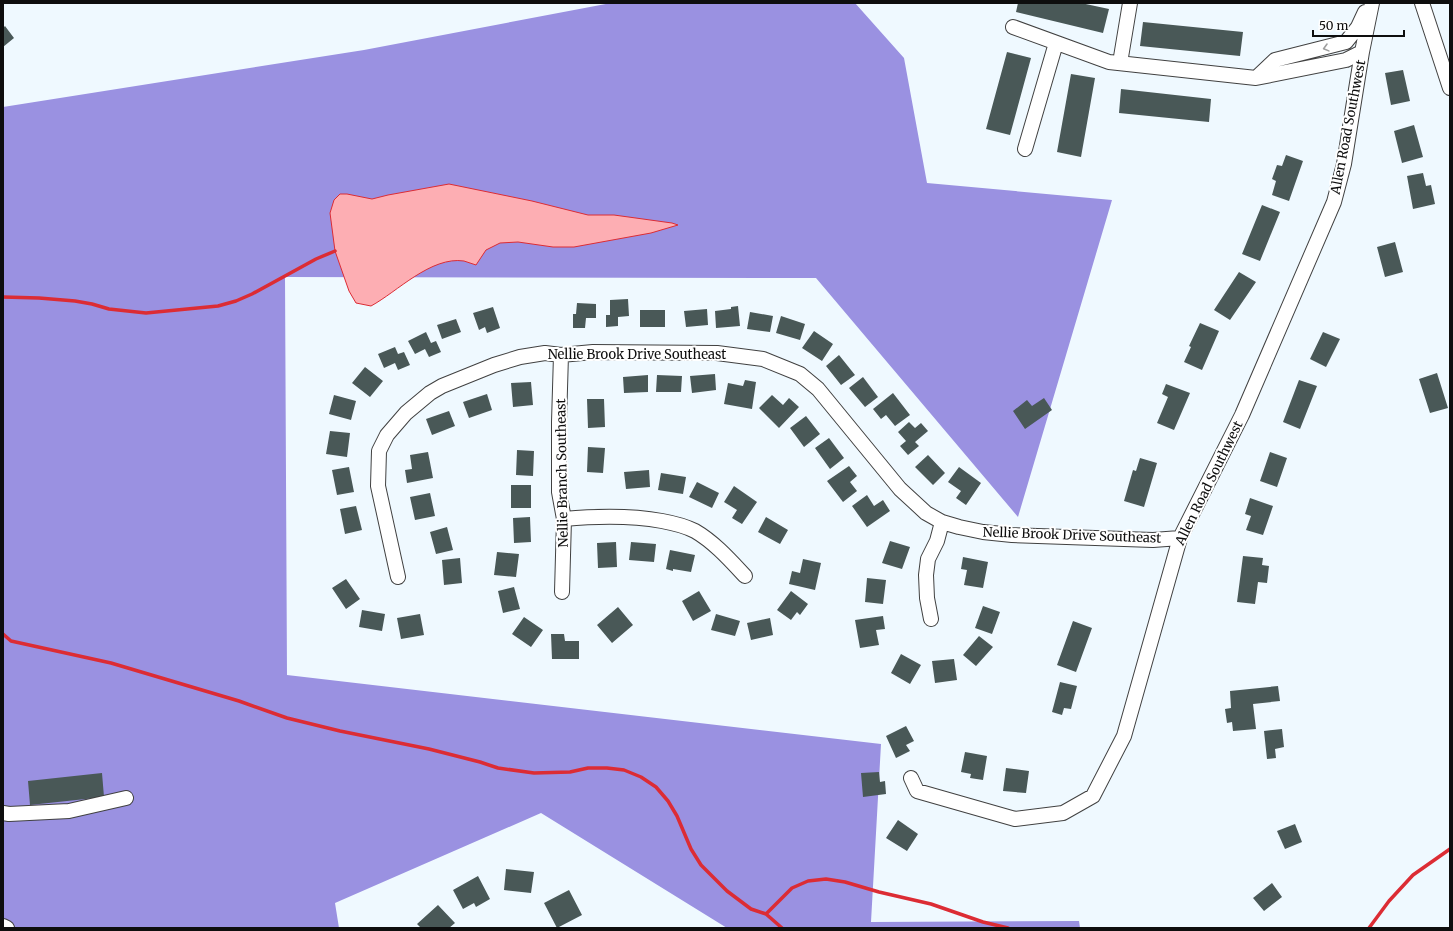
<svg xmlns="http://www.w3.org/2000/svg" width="1453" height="931" font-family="Merriweather,serif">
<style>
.forest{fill:#9a91e1}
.water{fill:#fdaeb3;stroke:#dc2c34}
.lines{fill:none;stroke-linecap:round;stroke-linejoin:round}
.stream{stroke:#dc2c34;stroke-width:3.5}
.building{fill:#495857}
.minor-casing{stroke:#414141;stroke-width:16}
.minor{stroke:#fff;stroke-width:14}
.oneway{stroke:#9f9f9f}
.labels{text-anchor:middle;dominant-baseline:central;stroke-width:4;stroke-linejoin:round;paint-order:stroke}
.street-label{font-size:13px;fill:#0e0e0e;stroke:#fff}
</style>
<rect width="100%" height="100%" fill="#eff9ff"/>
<!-- forest -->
<path class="forest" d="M611,3H855L904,58L927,183L1112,200L1018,517L816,278L285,277L287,675L881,744L871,922L1079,921L1080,928H727L541,813L335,903L339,928H14L3,923V107L364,50Z"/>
<!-- water -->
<path class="water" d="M449,184L532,201L588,215H614L672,223L678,225L651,233L574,247H553L518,242L500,243L486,250L476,265C472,264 468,262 464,261C431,256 397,292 371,306L356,303L349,291L335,251L330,213L334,200L340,194H347L372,199L388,195Z"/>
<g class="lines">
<!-- stream -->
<path class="stream" d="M3,297L39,298L75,301L92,304L109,309L146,313L218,306L236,301L252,294L316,259L335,251
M3,634L11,641L111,663L239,701L287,718L340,731L429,749L480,762L498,768L534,773L570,772L588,768H607L624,770L641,777L656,787L668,801L677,816L691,849L701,865L727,891L751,909L766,914L782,928
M766,914L792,888L808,881L826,879L845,882L879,892L931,904L983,922L1008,928
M1369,928L1389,901L1413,875L1450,849"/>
</g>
<!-- building -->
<path class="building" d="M1018,3H1081L1109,9L1103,33L1016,12Z
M1143,22L1243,32L1240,56L1140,46Z
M5,26L14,38L3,47V28Z
M1007,52L1031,58L1010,135L986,129Z
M1403,70L1410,101L1391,105L1385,73Z
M1071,74L1095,78L1081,157L1057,152Z
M1121,89L1211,99L1209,122L1119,113Z
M1414,125L1423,157L1402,163L1394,131Z
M1286,155L1303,161L1289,201L1272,195L1276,181L1272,179L1277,165L1282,166Z
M1423,173L1426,186L1431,185L1435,204L1413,209L1407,176Z
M1262,205L1280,212L1260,261L1242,254Z
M1395,242L1403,272L1385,277L1377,247Z
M1239,272L1256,282L1230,320L1214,310Z
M628,299L629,316L618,317V326L606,327V315H610V300Z
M577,303L596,304V318H586L585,328H573V314H576Z
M738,306L740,326L716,328L715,311L731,309V307Z
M493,307L500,328L487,333L485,327L479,330L473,313Z
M707,309L708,325L686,327L684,311Z
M640,310H665V327H640Z
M750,312L773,316L770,332L747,329Z
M781,316L805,324L800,340L776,333Z
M456,319L461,332L442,339L437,325Z
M1200,323L1219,331L1202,370L1184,362L1191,347L1189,346Z
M814,331L833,344L822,361L802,348Z
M426,332L431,343L436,341L441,352L429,357L425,349L415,354L408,341Z
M1323,332L1340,339L1326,367L1310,359Z
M395,347L398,354L404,352L410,365L398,370L395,363L384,368L378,354Z
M839,355L855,375L841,385L826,366Z
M365,367L383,381L370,397L352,383Z
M1437,373L1448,408L1430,413L1419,379Z
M715,374L716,390L692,393L690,376Z
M648,375V392L624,393L623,377Z
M657,375L682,376L681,392H656Z
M863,377L878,397L865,407L849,388Z
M745,380L756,382L752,409L724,404L728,383L743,386Z
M1299,380L1317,386L1300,429L1283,422Z
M531,382L533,405L513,407L511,383Z
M1166,384L1190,393L1174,430L1157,423L1168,397L1162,394Z
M893,393L910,415L895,426L886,415L881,419L873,409Z
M487,394L492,410L469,418L463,402Z
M334,395L356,401L351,420L329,414Z
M772,395L783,405L789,398L799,407L779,428L759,408Z
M1044,398L1052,410L1025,429L1013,411L1027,400L1032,406Z
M587,399H604L605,427L588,428Z
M449,411L455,426L432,435L426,419Z
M806,416L820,434L804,447L790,428Z
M909,422L915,428L921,423L928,431L915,442L919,446L908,455L900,446L906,441L898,432Z
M330,431L350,433L347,457L326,454Z
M829,438L844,458L830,469L815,448Z
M588,447L605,448L603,473L587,472Z
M517,450L534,451L533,476L516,475Z
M428,452L433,478L407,483L405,470L412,469L410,455Z
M1270,452L1287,458L1277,487L1260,481Z
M928,455L945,473L933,485L915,467Z
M1140,458L1157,463L1144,507L1124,501L1133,470L1136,471Z
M849,466L857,476L850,482L857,491L843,502L827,481Z
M349,467L354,492L337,495L332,470Z
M959,467L981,483L966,505L956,498L961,491L948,482Z
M649,470L650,487L626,489L624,472Z
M661,473L686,477L683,494L658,490Z
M697,482L719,493L712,508L689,497Z
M511,485H531V508H511Z
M734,486L757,502L742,524L732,518L737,510L724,502Z
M430,493L435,516L415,520L410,497Z
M867,495L874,506L883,500L890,511L867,527L852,506Z
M1250,498L1273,506L1263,535L1246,530L1251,516L1245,514Z
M356,506L362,530L345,534L340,509Z
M530,517L531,542L514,543L513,518Z
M766,517L788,530L780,544L758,532Z
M447,527L453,550L436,554L430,532Z
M890,541L910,547L902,569L882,563Z
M616,542L617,567L598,568L597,543Z
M631,542L656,544L654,562L629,560Z
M670,550L695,555L691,572L673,569V571L666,569Z
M497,552L519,554L516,577L494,575Z
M1243,556L1263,558L1262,565L1269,566L1267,583L1258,582L1255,604L1237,602Z
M963,557L988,562L983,588L964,585L967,570L961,569Z
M460,558L462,583L444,585L442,560Z
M803,559L821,563L815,590L789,584L792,571L800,573Z
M867,578L886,580L883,604L865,602Z
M346,579L360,599L346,609L332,588Z
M514,587L520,609L503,613L498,591Z
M699,591L711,611L693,621L682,601Z
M791,591L808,604L800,615L797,612L791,620L777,610Z
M983,606L1000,612L992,634L975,628Z
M618,607L633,625L612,643L597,625Z
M362,610L385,614L382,631L359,627Z
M420,614L424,635L401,639L397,618Z
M716,614L740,621L735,636L711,630Z
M883,616L885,629L876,630L879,645L860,648L855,620Z
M524,617L543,630L531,647L512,634Z
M770,618L773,635L751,640L747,623Z
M1073,621L1092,628L1076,672L1057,665Z
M551,634H564L565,641H579V659H552Z
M979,636L993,647L976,666L963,655Z
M901,654L921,665L910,684L891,673Z
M954,659L957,680L935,683L932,661Z
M1060,682L1077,686L1071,709L1064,708L1062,715L1052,712Z
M1278,686L1280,701L1253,704L1256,729L1233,731L1232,722L1227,723L1225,709L1231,708L1230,691Z
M906,726L914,741L906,745L910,751L896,758L886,736Z
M1282,729L1284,747L1275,749L1276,758L1267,759L1264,731Z
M965,752L987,756L983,780L970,778L971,774L961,772Z
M1006,768L1029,771L1026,793L1003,791Z
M879,772L880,782L885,781L886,794L863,797L861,773Z
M102,773L104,797L30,805L28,781Z
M898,820L918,834L907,851L886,838Z
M1295,824L1302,842L1285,849L1277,831Z
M506,869L534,872L531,893L504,890Z
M478,876L490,899L476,907L474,903L463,909L453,890Z
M1272,883L1282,897L1264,911L1253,898Z
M569,890L582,915L557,928L544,903Z
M438,905L455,923L449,928H421L417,924Z"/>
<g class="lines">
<defs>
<path id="minor" d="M1422,3L1450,88
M1013,27L1109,62L1256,78L1346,60L1362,52
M1120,63L1130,3
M1256,78L1275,60L1346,42L1358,27L1365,12
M1025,149L1056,43
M561,355L559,422V492L564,519L562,592
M564,519C597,516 629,515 662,521C673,523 685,526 695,531C714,542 730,560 745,576
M398,577L378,486L379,451L387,435L406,413L430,393L442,386L494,365L520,357L545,353L561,355L593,352L717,353L763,359L800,374L818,389L900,489L926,513L942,522L959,527L983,532L1012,535L1153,540L1180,538
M931,619L927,598L926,575L928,559L937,541L942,522
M911,778L917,791L1015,819L1063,813L1093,796L1124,736L1180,538L1242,415L1334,202L1344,164L1362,52L1372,3
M3,813L9,814L69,811L126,798
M3,926L7,928"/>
</defs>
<!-- minor casing -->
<use href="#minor" class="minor-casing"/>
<!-- minor -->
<use href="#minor" class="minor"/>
</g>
<!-- one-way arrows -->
<defs><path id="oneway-chevron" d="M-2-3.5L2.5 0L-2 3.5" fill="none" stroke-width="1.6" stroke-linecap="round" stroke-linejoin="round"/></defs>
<use class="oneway" href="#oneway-chevron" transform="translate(1326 48) rotate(165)"/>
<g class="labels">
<!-- street labels -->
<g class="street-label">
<text transform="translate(1348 127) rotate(-79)">Allen Road Southwest</text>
<text x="637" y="354">Nellie Brook Drive Southeast</text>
<text transform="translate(562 473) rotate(-91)">Nellie Branch Southeast</text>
<text transform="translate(1209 483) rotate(-64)">Allen Road Southwest</text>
<text transform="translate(1072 535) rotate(2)">Nellie Brook Drive Southeast</text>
</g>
</g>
<!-- border -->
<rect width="1453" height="931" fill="none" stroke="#0e0e0e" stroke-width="8"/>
<!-- scale -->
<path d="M1313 30v6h91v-6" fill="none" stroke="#0e0e0e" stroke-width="2"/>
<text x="1319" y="30" font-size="12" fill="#0e0e0e" stroke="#ffffff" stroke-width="3" paint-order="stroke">50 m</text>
</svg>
